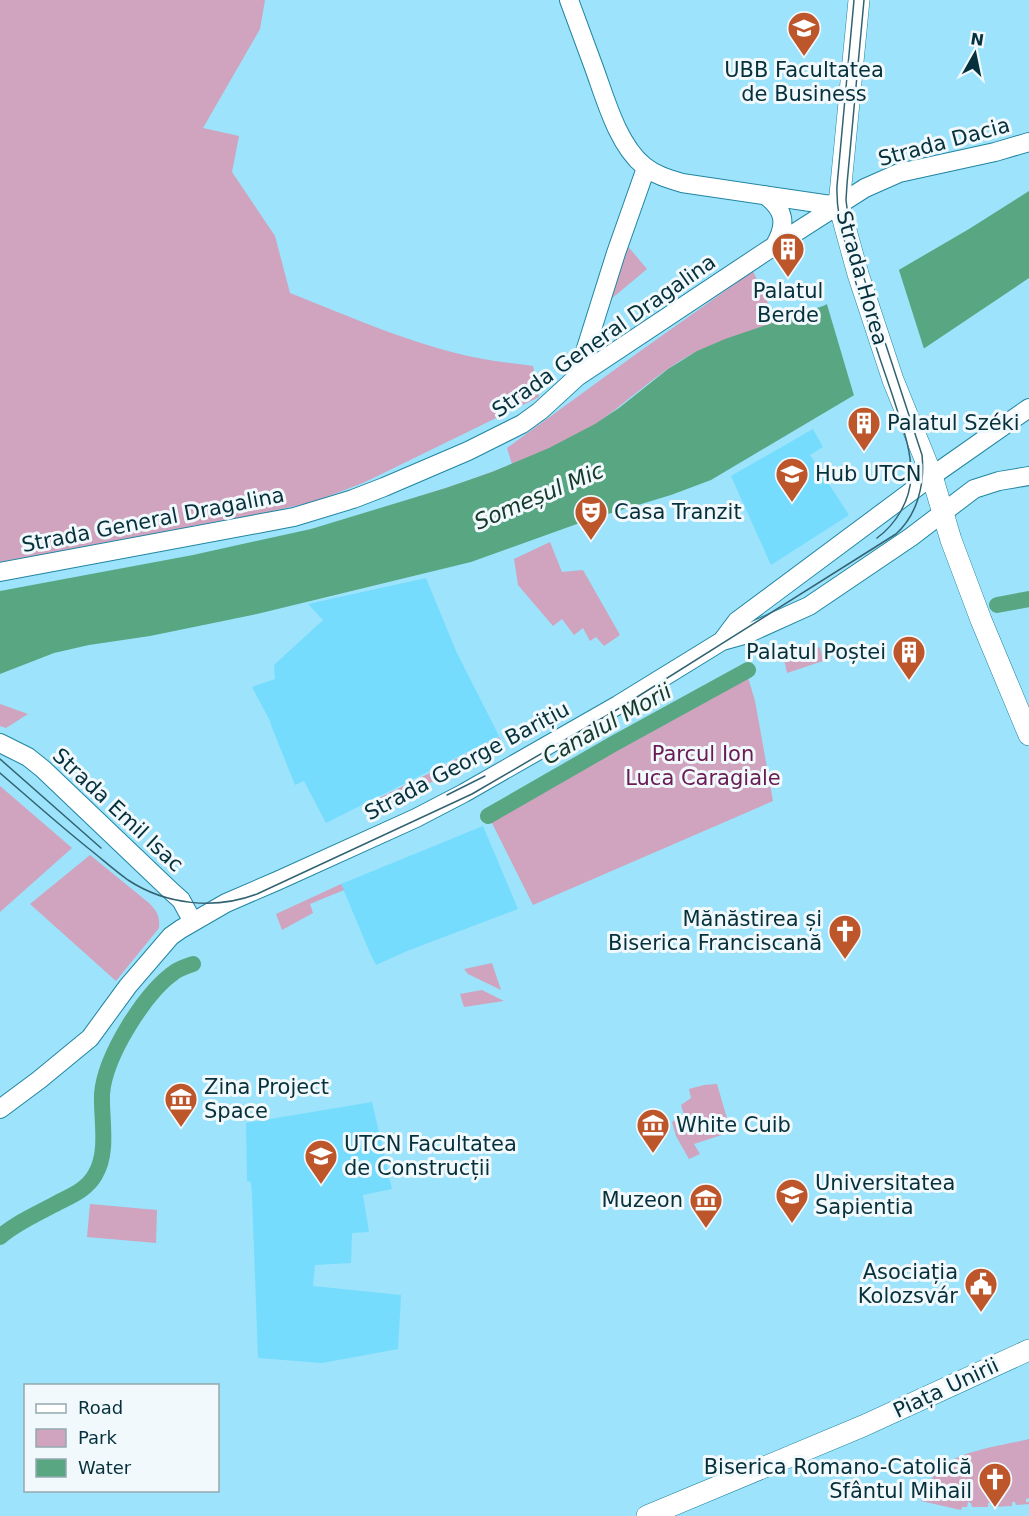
<svg xmlns="http://www.w3.org/2000/svg" width="1029" height="1516" font-family="'DejaVu Sans',sans-serif">
<style>
.built{fill:#75dcfd}
.green{fill:#d0a3be}
.water{fill:#58a782}
.pier{fill:#9de3fb}
.lines{fill:none;stroke-linecap:round;stroke-linejoin:round}
.canal{stroke:#58a782;stroke-width:16}
.secondary-casing{stroke:#2185a1;stroke-width:20}
.primary-casing{stroke:#2185a1;stroke-width:22}
.secondary{stroke:#fff;stroke-width:18}
.primary{stroke:#fff;stroke-width:21}
.tram{stroke:#316372;stroke-width:1.5}
.labels{text-anchor:middle;dominant-baseline:central;stroke-width:6;stroke-linejoin:round;paint-order:stroke}
.poi-label{font-size:21px;fill:#06303c;stroke:#f1f9fc;text-anchor:start}
.street-label{font-size:21px;fill:#06303c;stroke:#f1f9fc}
.park-label{font-size:21px;fill:#691b52;stroke:#f1f9fc}
.water-label{font-size:22px;font-style:italic;fill:#153929;stroke:#f1f9fc}
</style>
<rect width="100%" height="100%" fill="#9de3fb"/>
<!-- built -->
<path class="built" d="M813,429L823,447L810,455L849,515L771,565L731,476Z
M426,578L456,651L499,736L326,823L304,781L295,785L271,725L270,721L252,687L275,679L274,665L323,620L308,604Z
M483,826L518,909L407,951L376,965L370,953L341,884Z
M372,1102L392,1189L363,1195L369,1232L352,1233L351,1263L315,1265L313,1286L401,1295L398,1349L322,1363L258,1358L252,1195L251,1182L247,1181L246,1123Z"/>
<!-- green -->
<path class="green" d="M0,0H265L260,29L203,128L239,136L232,172L275,236L290,293C351,317 413,345 478,358C496,362 515,363 533,366L539,397L363,483L313,502L264,513L0,562Z
M625,243L647,269L604,305Z
M753,271L777,322C751,331 723,339 698,351C661,369 630,400 596,424L594,442L377,510C422,495 468,482 512,464L507,448L639,352Z
M550,542L562,572L583,570L620,635L604,646L596,637L590,641L583,628L574,635L562,619L553,626L518,585L514,559Z
M820,647L823,661L787,673L784,659Z
M747,674L755,701L773,801L533,905L488,815Z
M0,704L28,714L6,728L0,726Z
M499,737L503,745L456,768L452,761Z
M448,764L452,772L383,806L379,798Z
M0,786L72,848L0,912Z
M90,855L149,903C157,911 160,916 159,928L116,981L30,904Z
M341,884L344,890L310,904L313,913L282,930L276,914Z
M492,963L501,990L468,974L464,969Z
M482,990L504,1001L464,1007L460,994Z
M717,1084L731,1132L694,1144L700,1154L689,1159L676,1136L672,1122L684,1115L681,1105L691,1098L689,1089L704,1085Z
M90,1204L157,1210L156,1243L87,1237Z
M1029,1439V1498L1026,1499V1502H1029V1504L1016,1505L1015,1502H1012V1506L992,1507V1503H988V1507H972L971,1503L968,1502L967,1507H962L961,1510L921,1501C926,1490 931,1477 940,1468C958,1451 1005,1445 1029,1439Z"/>
<!-- water -->
<path class="water" d="M1029,191V278L856,394L711,480L671,495L588,520L471,562L257,614L150,636L89,645L54,653L0,674V591L193,555L311,529L446,488L492,472L549,448L595,424L619,408L668,369L697,351L725,339L823,306L897,271L969,229Z"/>
<!-- pier -->
<path class="pier" d="M898,267L925,352L855,399L826,301Z"/>
<g class="lines">
<!-- canal -->
<path class="canal" d="M997,605L1029,599
M488,816L615,743L748,670
M0,1237C17,1222 39,1213 59,1202C73,1195 87,1189 95,1175C109,1152 101,1120 102,1094C105,1056 145,992 176,971C181,968 187,966 193,964"/>
<defs>
<path id="secondary" d="M569,0C577,22 585,43 593,65C605,97 617,144 644,166C655,175 669,179 682,183L824,204L839,205
M765,195C785,210 787,224 775,245
M577,377L616,253L646,168
M0,572L294,517L353,499L384,487L468,451L522,424L540,411L577,377L765,252L865,188L899,173L995,152L1029,142
M722,641L737,621L932,476L1029,408
M0,743L28,757L43,769L171,891L181,900L193,922
M0,1109L39,1080L90,1038L128,986L171,936L181,929L226,903L277,881L416,818L464,793L618,705L722,641L747,634L809,606L911,537L974,489L999,481L1029,476"/>
<path id="primary" d="M859,0L839,205L858,274L893,380L932,476L951,540L981,620L1029,735
M647,1516L863,1426L1029,1350"/>
</defs>
<!-- secondary casing -->
<use href="#secondary" class="secondary-casing"/>
<!-- primary casing -->
<use href="#primary" class="primary-casing"/>
<!-- secondary -->
<use href="#secondary" class="secondary"/>
<!-- primary -->
<use href="#primary" class="primary"/>
<!-- tram -->
<path class="tram" d="M854,0L837,186C836,210 842,231 848,254C860,302 877,350 893,397C901,423 912,449 911,477C910,501 896,524 877,538
M0,759L101,848
M0,773C29,798 58,824 88,848C102,859 114,870 128,880C166,905 215,910 257,894L472,794L618,709L896,534C918,514 925,483 922,455L862,272L848,216L846,200L847,184L864,0
M447,795L485,776"/>
</g>
<!-- icons -->
<defs>
<symbol id="university-pin" viewBox="-11 -11 22 30"><path d="M0 17L-7.5 6A9.5 9.5 0 1 1 7.5 6Z" fill="#bd562b" stroke="#f1f9fc"/><path d="M0-5L7-2L0 1L-7-2ZM-4 1L0 2.5L4 1V4Q0 6-4 4Z" fill="#fff"/></symbol>
<symbol id="building-pin" viewBox="-11 -11 22 30"><path d="M0 17L-7.5 6A9.5 9.5 0 1 1 7.5 6Z" fill="#bd562b" stroke="#f1f9fc"/><path d="M-4-6H4V6H1V3H-1V6H-4ZM-2.5-4.3h1.7v1.8h-1.7ZM.8-4.3h1.7v1.8H.8ZM-2.5-1h1.7V.8h-1.7ZM.8-1h1.7V.8H.8Z" fill="#fff"/></symbol>
<symbol id="theatre-pin" viewBox="-11 -11 22 30"><path d="M0 17L-7.5 6A9.5 9.5 0 1 1 7.5 6Z" fill="#bd562b" stroke="#f1f9fc"/><path d="M-5-5.5Q0-4 5-5.5V0Q5 5 0 6Q-5 5-5 0ZM-3.3-2.5H-1v1.5H-3.3ZM1-2.5H3.3v1.5H1ZM-2.8 1Q0 5.5 2.8 1Z" fill="#fff"/></symbol>
<symbol id="church-pin" viewBox="-11 -11 22 30"><path d="M0 17L-7.5 6A9.5 9.5 0 1 1 7.5 6Z" fill="#bd562b" stroke="#f1f9fc"/><path d="M-1.2-6h2.4v3.5h3.3v2.4h-3.3V6h-2.4V-.1h-3.3v-2.4h3.3Z" fill="#fff"/></symbol>
<symbol id="museum-pin" viewBox="-11 -11 22 30"><path d="M0 17L-7.5 6A9.5 9.5 0 1 1 7.5 6Z" fill="#bd562b" stroke="#f1f9fc"/><path d="M0-6L6-3V-2H-6V-3ZM-5-1h2V3h-2ZM-1-1h2V3h-2ZM3-1h2V3H3ZM-6 4H6V6H-6Z" fill="#fff"/></symbol>
<symbol id="civic-pin" viewBox="-11 -11 22 30"><path d="M0 17L-7.5 6A9.5 9.5 0 1 1 7.5 6Z" fill="#bd562b" stroke="#f1f9fc"/><path d="M-.6-6.5H3V-4.5H.6V-3L4-1V1h2V6H-6V1h2V-1L-.6-3ZM-1.2 2.5V6h2.4V2.5Z" fill="#fff"/></symbol>
</defs>
<g fill-rule="evenodd">
<use href="#university-pin" x="785" y="9" width="38" height="52"/>
<use href="#building-pin" x="769" y="230" width="38" height="52"/>
<use href="#building-pin" x="845" y="404" width="38" height="52"/>
<use href="#university-pin" x="773" y="455" width="38" height="52"/>
<use href="#theatre-pin" x="572" y="493" width="38" height="52"/>
<use href="#building-pin" x="890" y="633" width="38" height="52"/>
<use href="#church-pin" x="826" y="912" width="38" height="52"/>
<use href="#museum-pin" x="162" y="1080" width="38" height="52"/>
<use href="#museum-pin" x="634" y="1106" width="38" height="52"/>
<use href="#university-pin" x="302" y="1137" width="38" height="52"/>
<use href="#university-pin" x="773" y="1176" width="38" height="52"/>
<use href="#museum-pin" x="687" y="1181" width="38" height="52"/>
<use href="#civic-pin" x="962" y="1265" width="38" height="52"/>
<use href="#church-pin" x="976" y="1460" width="38" height="52"/>
</g>
<g class="labels">
<!-- poi labels -->
<g class="poi-label">
<text x="804" y="70" text-anchor="middle">UBB Facultatea<tspan x="804" dy="24">de Business</tspan></text>
<text x="788" y="291" text-anchor="middle">Palatul<tspan x="788" dy="24">Berde</tspan></text>
<text x="887" y="423">Palatul Széki</text>
<text x="815" y="474">Hub UTCN</text>
<text x="614" y="512">Casa Tranzit</text>
<text x="886" y="652" text-anchor="end">Palatul Poștei</text>
<text x="822" y="919" text-anchor="end">Mănăstirea și<tspan x="822" dy="24">Biserica Franciscană</tspan></text>
<text x="204" y="1087">Zina Project<tspan x="204" dy="24">Space</tspan></text>
<text x="676" y="1125">White Cuib</text>
<text x="344" y="1144">UTCN Facultatea<tspan x="344" dy="24">de Construcții</tspan></text>
<text x="815" y="1183">Universitatea<tspan x="815" dy="24">Sapientia</tspan></text>
<text x="683" y="1200" text-anchor="end">Muzeon</text>
<text x="958" y="1272" text-anchor="end">Asociația<tspan x="958" dy="24">Kolozsvár</tspan></text>
<text x="972" y="1467" text-anchor="end">Biserica Romano-Catolică<tspan x="972" dy="24">Sfântul Mihail</tspan></text>
</g>
<!-- street labels -->
<g class="street-label">
<text transform="translate(944 142) rotate(-15)">Strada Dacia</text>
<text transform="translate(862 278) rotate(74)">Strada Horea</text>
<text transform="translate(604 336) rotate(-35)">Strada General Dragalina</text>
<text transform="translate(153 520) rotate(-11)">Strada General Dragalina</text>
<text transform="translate(467 761) rotate(-28)">Strada George Barițiu</text>
<text transform="translate(118 810) rotate(43)">Strada Emil Isac</text>
<text transform="translate(946 1388) rotate(-25)">Piața Unirii</text>
</g>
<!-- park labels -->
<g class="park-label">
<text x="703" y="754">Parcul Ion<tspan x="703" dy="24">Luca Caragiale</tspan></text>
</g>
<!-- water labels -->
<g class="water-label">
<text transform="translate(539 496) rotate(-23)">Someșul Mic</text>
<text transform="translate(607 724) rotate(-29)">Canalul Morii</text>
</g>
</g>
<!-- legend -->
<rect x="24" y="1384" width="195" height="108" fill="#f1f9fc" stroke="#93a9af" stroke-width="1.5"/>
<rect x="36" y="1404" width="30" height="9" fill="#ffffff" stroke="#93a9af" stroke-width="1.5"/>
<text x="78" y="1414" font-size="18" fill="#06303c">Road</text>
<rect x="36" y="1429" width="30" height="18" fill="#d0a3be" stroke="#93a9af" stroke-width="1.5"/>
<text x="78" y="1444" font-size="18" fill="#06303c">Park</text>
<rect x="36" y="1459" width="30" height="18" fill="#58a782" stroke="#93a9af" stroke-width="1.5"/>
<text x="78" y="1474" font-size="18" fill="#06303c">Water</text>
<!-- north arrow -->
<g transform="translate(975 54) rotate(9)" stroke="#f1f9fc" stroke-width="4.5" paint-order="stroke">
<path d="M0-4.5L10 22L0 15L-10 22Z" fill="#06303c"/>
<text y="-9" font-size="16" font-weight="bold" text-anchor="middle" fill="#06303c">N</text>
</g>
</svg>
